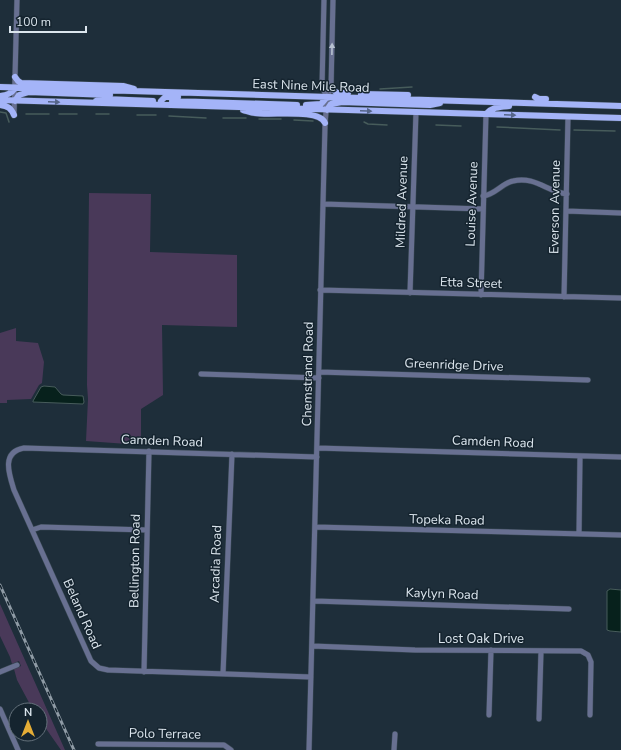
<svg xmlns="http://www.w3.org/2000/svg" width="621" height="750" font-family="'Nunito Sans',sans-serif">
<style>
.green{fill:#493959}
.water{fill:#07211c;stroke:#475c5b}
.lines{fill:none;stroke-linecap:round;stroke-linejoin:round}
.stream{stroke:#475c5b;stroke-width:1.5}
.minor-casing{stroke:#3c4b57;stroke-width:6}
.major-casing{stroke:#3c4b57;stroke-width:7}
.minor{stroke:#687091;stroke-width:5}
.major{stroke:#a4b4f8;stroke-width:6}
.rail-casing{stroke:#8f9ba5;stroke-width:3}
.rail{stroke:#15242f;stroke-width:1.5;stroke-dasharray:4.5;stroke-linecap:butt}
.oneway{fill:#b8c2d1}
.oneway2{fill:#556589}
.labels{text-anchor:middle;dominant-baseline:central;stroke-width:3;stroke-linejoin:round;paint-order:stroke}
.street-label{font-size:13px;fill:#dbe5ed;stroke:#15242f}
</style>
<rect width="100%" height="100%" fill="#1e2e3a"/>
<!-- green -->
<path class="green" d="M89,193L151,194L150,252L237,255V327L162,325L163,395L141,409V445L86,441L88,399L87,385Z
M16,328V341L38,343L44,362L42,383L39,385L31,399L7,400V403H0V333Z
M0,604L65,750H61L40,720V710H33L17,680L14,669L21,666L19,661L12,664L10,657L0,636Z"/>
<!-- water -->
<path class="water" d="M44,386L55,387L61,394L63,395L83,396L84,402L83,404L33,402V401L41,387Z
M610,589L621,590V632L610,631L607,630V591Z"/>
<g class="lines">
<!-- stream -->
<path class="stream" d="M353,87L362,88
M380,89L412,87
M0,112L6,113L9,122
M26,114H49
M59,114H77
M96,114H109
M137,115H156
M169,116L206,118
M223,118H246
M259,119H281
M294,120L313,121
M364,122L368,124L387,125
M436,125L461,126
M497,127L560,130
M574,130L615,131"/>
<defs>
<path id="minor" d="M324,0L322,87L327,97
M14,115L17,0
M483,196C495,195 502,183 513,181C536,176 547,192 567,194
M323,204L483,209
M566,211L621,213
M320,290L621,298
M410,293L416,112
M481,295L486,114
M564,297L568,117
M319,372L588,380
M201,374L319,378
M317,448L621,457
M315,527L621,535
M32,530L41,527L147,530
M579,534L580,456
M314,601L569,609
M312,646L415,650L581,651L588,655L591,662L590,715
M0,672L17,665
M144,672L149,451
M223,674L232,454
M311,677L108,670L99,668L91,661L14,490C9,474 1,452 24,448L317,457
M0,709L18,750
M489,715L491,650
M539,719L541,651
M98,744L224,745L231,750
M309,750L325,126L327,97L331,88L333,0
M394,750L395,734"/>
<path id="major" d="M15,77L18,81L21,83L123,86L134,89
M0,87L621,106
M331,88L337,93H348
M361,94L408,95
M0,96C7,95 11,94 15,88
M535,97L539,99H546
M0,100L621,118
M15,101L19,95L29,92L110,95
M96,101L104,99L153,101
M161,101L165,97H178
M172,101L297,105
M0,105C8,106 11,108 14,115
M306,105L321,104L327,97
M243,110C247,111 251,113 255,113C270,116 319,108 325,123
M327,110L331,104L342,102L430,105L440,103
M486,114C493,107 498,107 509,106"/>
</defs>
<!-- minor casing -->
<use href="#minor" class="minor-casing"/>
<!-- major casing -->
<use href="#major" class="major-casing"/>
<!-- minor -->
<use href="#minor" class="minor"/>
<!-- major -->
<use href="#major" class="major"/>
<defs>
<path id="rail" d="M0,585L74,750"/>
</defs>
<!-- rail casing -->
<use href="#rail" class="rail-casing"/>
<!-- rail -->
<use href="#rail" class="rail"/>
</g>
<!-- one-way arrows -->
<defs><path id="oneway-solid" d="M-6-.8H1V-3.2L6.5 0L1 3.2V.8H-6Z"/></defs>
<use class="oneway" href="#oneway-solid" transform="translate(332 49) rotate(-89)"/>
<g class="oneway2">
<use href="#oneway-solid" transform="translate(54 102) rotate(2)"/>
<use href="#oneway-solid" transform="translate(366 111) rotate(2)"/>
<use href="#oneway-solid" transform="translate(510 115) rotate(2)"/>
</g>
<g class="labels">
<!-- street labels -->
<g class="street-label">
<text transform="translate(311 86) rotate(2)">East Nine Mile Road</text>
<text transform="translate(402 202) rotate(-88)">Mildred Avenue</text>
<text transform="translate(472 204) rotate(-88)">Louise Avenue</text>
<text transform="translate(555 207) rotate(-89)">Everson Avenue</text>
<text transform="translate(471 283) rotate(2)">Etta Street</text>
<text transform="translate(454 365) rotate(2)">Greenridge Drive</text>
<text transform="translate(308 374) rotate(-89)">Chemstrand Road</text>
<text transform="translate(162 441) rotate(2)">Camden Road</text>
<text transform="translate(493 442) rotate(2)">Camden Road</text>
<text transform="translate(447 520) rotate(1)">Topeka Road</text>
<text transform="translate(135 561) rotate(-89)">Bellington Road</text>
<text transform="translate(216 564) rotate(-88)">Arcadia Road</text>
<text transform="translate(442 594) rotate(2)">Kaylyn Road</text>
<text transform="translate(82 614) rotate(66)">Beland Road</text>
<text x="481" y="639">Lost Oak Drive</text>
<text transform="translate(165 734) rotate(1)">Polo Terrace</text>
</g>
</g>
<!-- north arrow -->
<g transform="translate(28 722)"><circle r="19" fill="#15242f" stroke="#64717b"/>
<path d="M0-3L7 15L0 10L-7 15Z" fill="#e5ad36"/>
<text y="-6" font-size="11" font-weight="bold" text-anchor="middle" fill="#dbe5ed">N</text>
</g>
<!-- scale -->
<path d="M10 26v6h76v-6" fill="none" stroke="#dbe5ed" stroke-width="2"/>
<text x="16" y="26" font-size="12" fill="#dbe5ed" stroke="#15242f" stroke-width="3" paint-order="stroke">100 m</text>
</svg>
